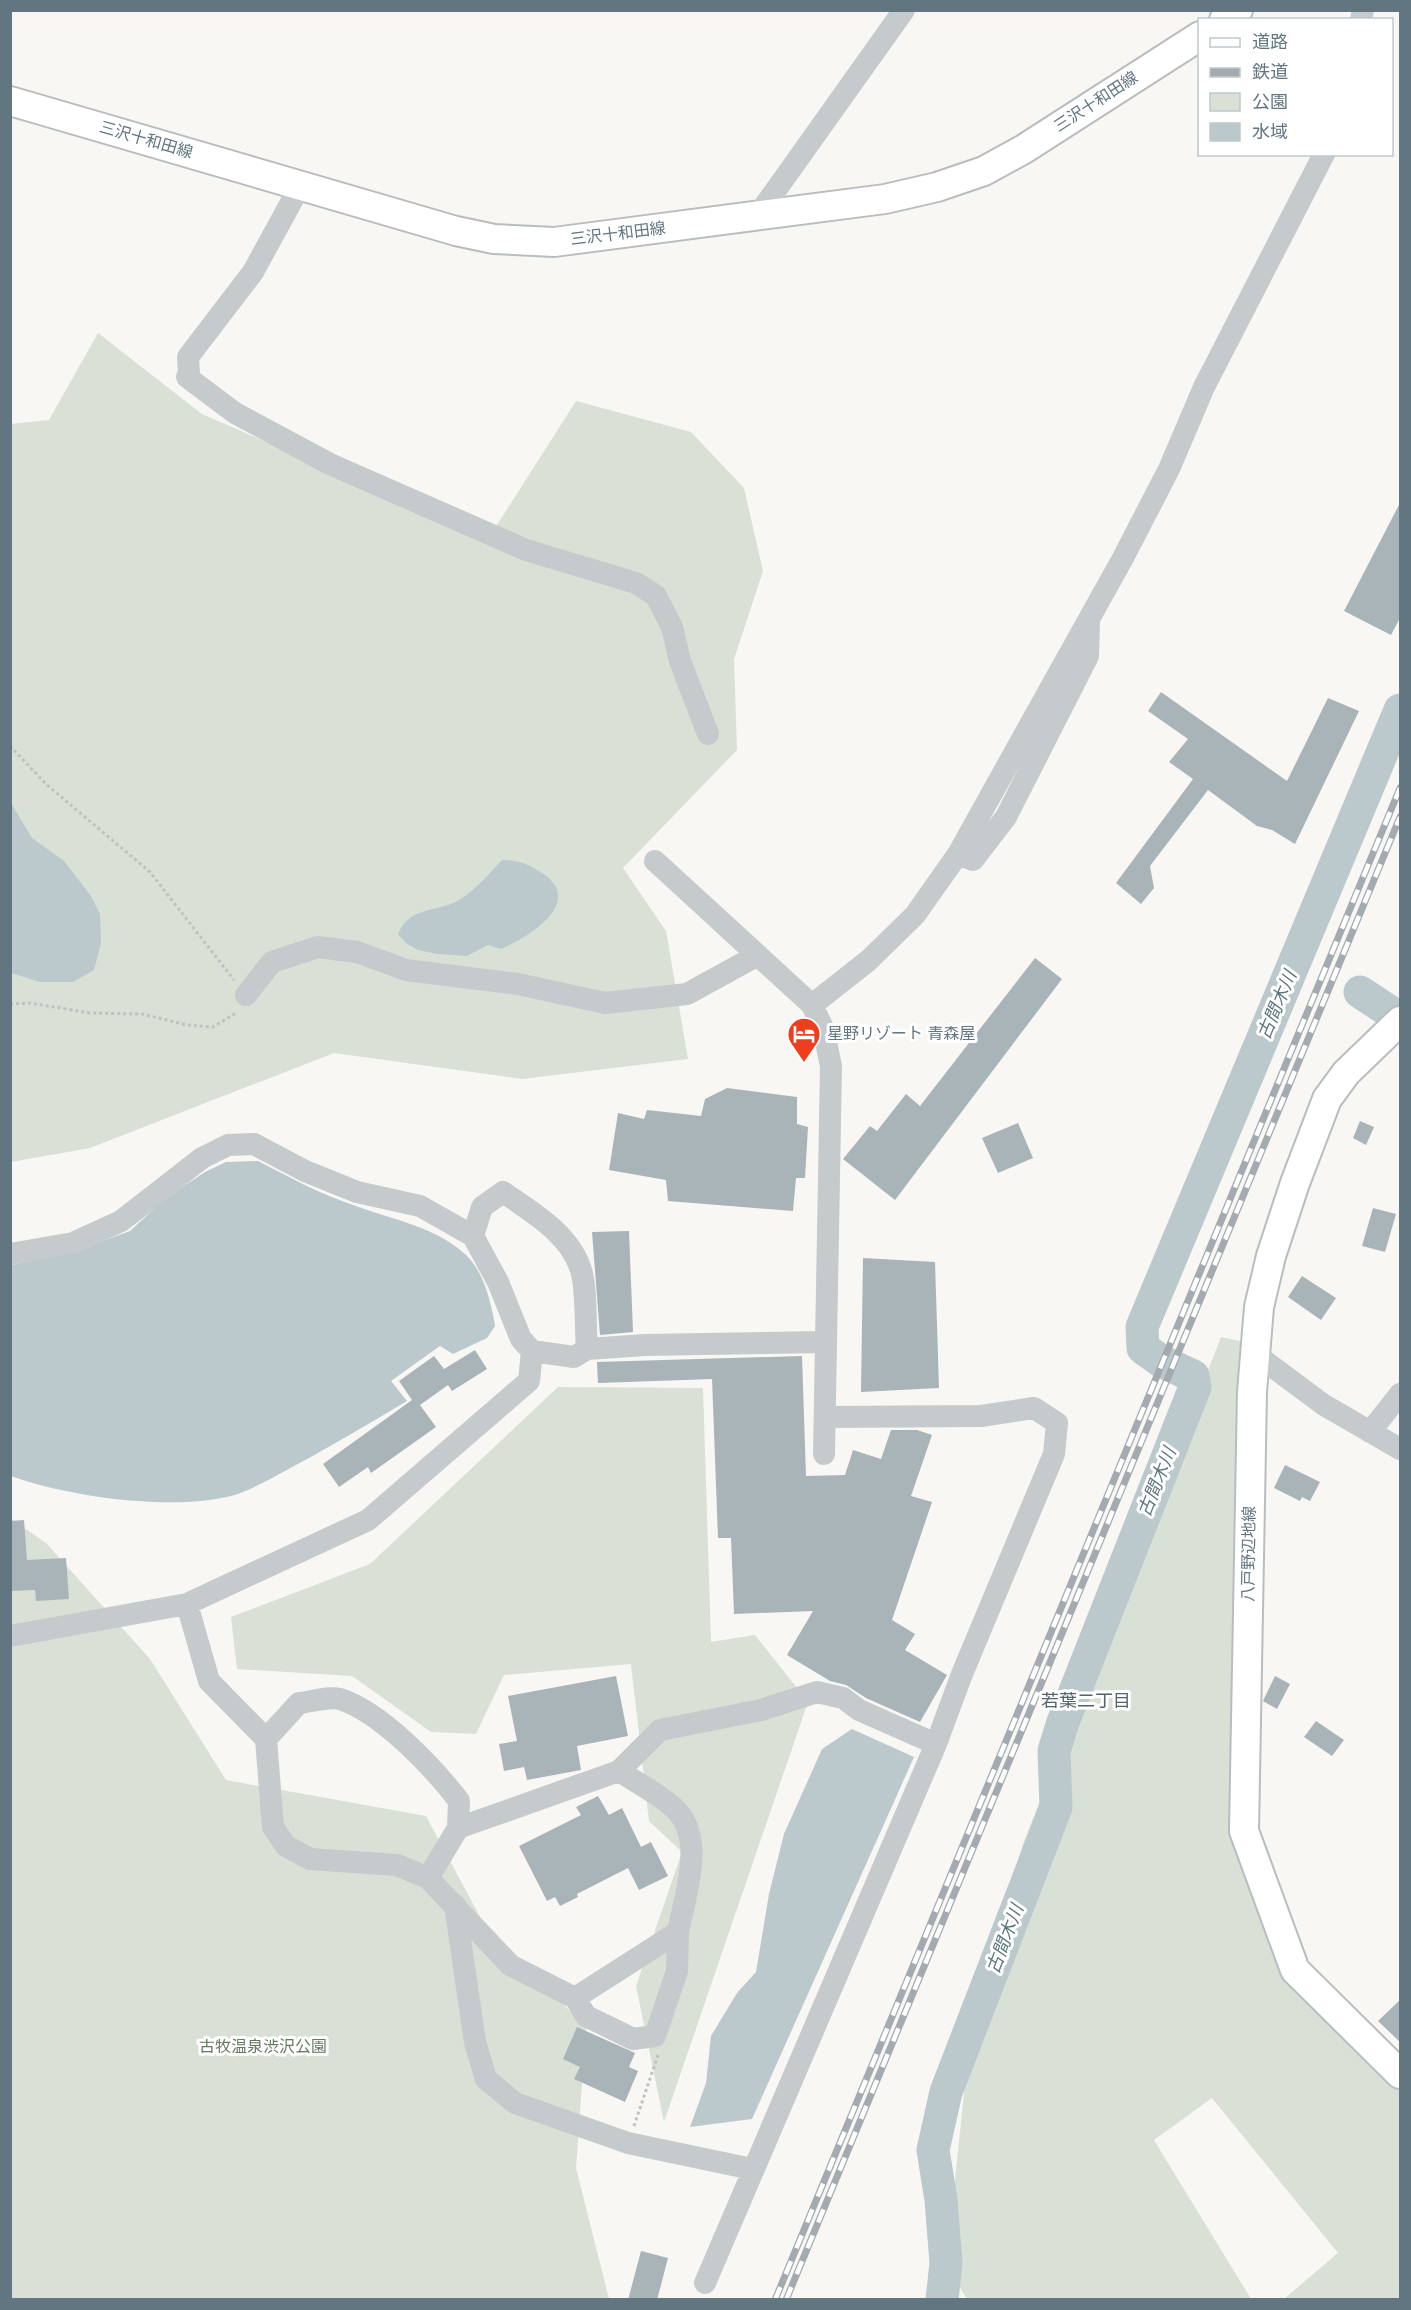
<svg xmlns="http://www.w3.org/2000/svg" width="1411" height="2310" font-family="'Varela Round','Noto Sans JP',sans-serif">
<style>
.green{fill:#d9e0d5}
.water{fill:#bbc9cd}
.lines{fill:none;stroke-linecap:round;stroke-linejoin:round}
.river{stroke:#bbc9cd;stroke-width:33}
.building{fill:#a9b4b8}
.major-casing{stroke:#b8bdc0;stroke-width:32}
.path{stroke:#bec2c3;stroke-width:3;stroke-dasharray:3 3;stroke-linecap:butt}
.minor{stroke:#c5cacc;stroke-width:22}
.major{stroke:#fff;stroke-width:28}
.rail-casing{stroke:#a3abb0;stroke-width:7}
.rail{stroke:#fff;stroke-width:4.5;stroke-dasharray:14;stroke-linecap:butt}
.labels{text-anchor:middle;dominant-baseline:central;stroke-width:6;stroke-linejoin:round;paint-order:stroke}
.street-label{font-size:16px;fill:#617681;stroke:#fff}
.poi-label{font-size:16px;fill:#617681;stroke:#fff;text-anchor:start}
.park-label{font-size:16px;fill:#667960;stroke:#fff}
.water-label{font-size:18px;font-style:italic;fill:#5b767c;stroke:#fff}
.neighbourhood-label{font-size:18px;fill:#53636c;stroke:#fff}
</style>
<rect width="100%" height="100%" fill="#f8f7f4"/>
<!-- green -->
<path class="green" d="M98,333L202,414L488,539L576,401L691,432L744,488L763,571L734,659L737,750L623,868L666,931L688,1059L522,1079L334,1053L90,1148L11,1162V424L49,420Z
M1221,1337L1244,1342L1232,1829L1287,1977L1400,2088V2299H1284L1338,2253L1212,2098L1154,2140L1251,2299H967L946,2265L972,2018L1023,1844Z
M558,1387L703,1388L711,1642L755,1635L808,1702L664,2122L636,1986L682,1852L649,1821L631,1664L504,1675L476,1734L431,1732L352,1676L237,1669L231,1617L370,1564Z
M10,1518L46,1543L150,1659L226,1780L426,1816L480,1917L586,2028L576,2168L609,2299H11Z"/>
<!-- water -->
<path class="water" d="M11,803L32,838L64,861L91,896L100,914L101,943L94,970L73,982H40L11,973Z
M502,860C519,860 528,864 542,873C586,902 529,937 501,949L488,945L467,956L437,954L418,950L406,943L398,934C411,904 437,914 461,899C477,888 489,874 502,860Z
M258,1161C289,1177 320,1194 353,1205C390,1219 437,1227 466,1255C484,1272 491,1302 495,1326L487,1338L453,1354L440,1346L391,1381L407,1401C367,1425 326,1449 285,1471C268,1480 249,1491 231,1496C170,1511 69,1497 11,1476V1265L70,1253L130,1231L166,1198L205,1172L226,1162Z
M852,1729L914,1757L752,2119L690,2127L706,2083L711,2036L737,1993L756,1972L769,1894L784,1834L822,1749Z"/>
<g class="lines">
<!-- river -->
<path class="river" d="M1360,992L1398,1017
M942,2300L946,2263L941,2200L933,2150L946,2092L1056,1807L1054,1751L1063,1722L1195,1387L1193,1376L1161,1361L1143,1348L1142,1327L1400,710"/>
</g>
<!-- building -->
<path class="building" d="M1401,501V616L1391,635L1344,611Z
M1161,692L1287,781L1328,698L1359,711L1295,844L1272,830L1257,826L1208,790L1150,866L1154,888L1141,904L1116,883L1193,779L1169,762L1188,739L1148,711Z
M1035,958L1062,979L895,1200L843,1159L870,1126L877,1131L906,1094L920,1106Z
M727,1088L797,1097V1124L808,1127L805,1178H796L793,1211L668,1201L666,1180L609,1170L618,1113L644,1119L647,1110L701,1116L705,1099Z
M1360,1121L1374,1127L1366,1145L1353,1138Z
M1018,1123L1033,1158L998,1173L982,1138Z
M1373,1208L1396,1214L1385,1252L1362,1246Z
M629,1231L633,1332L600,1335L592,1232Z
M863,1258L935,1262L939,1388L861,1392Z
M1302,1276L1336,1298L1321,1320L1288,1297Z
M475,1350L487,1369L452,1391L448,1385L420,1405L436,1427L371,1473L368,1467L339,1487L323,1464L412,1400L399,1381L434,1356L444,1369Z
M802,1356L806,1476L845,1475L853,1450L881,1459L891,1430H917L932,1435L911,1496L932,1502L892,1620L915,1634L905,1650L947,1675L920,1722L866,1698L846,1685L830,1681L787,1655L813,1611L734,1614L731,1538H718L712,1379L598,1383L597,1362Z
M1285,1465L1320,1482L1310,1501L1302,1497L1300,1501L1274,1488Z
M24,1520L27,1560L66,1558L69,1599L36,1601L35,1590L10,1591V1521Z
M616,1676L628,1736L577,1746L581,1770L527,1780L524,1767L504,1771L499,1744L517,1741L508,1696Z
M1275,1676L1290,1684L1277,1709L1263,1701Z
M1316,1721L1344,1740L1332,1756L1304,1737Z
M598,1796L609,1815L622,1808L641,1847L651,1842L668,1876L639,1890L628,1868L577,1894L578,1897L560,1906L555,1897L547,1901L519,1846L581,1815L576,1807Z
M1401,1999V2043L1378,2021Z
M577,2027L635,2053L629,2067L638,2071L625,2102L574,2079L580,2067L563,2059Z
M641,2251L668,2258L657,2300H628Z"/>
<g class="lines">
<defs>
<path id="major" d="M1224,20L1238,10
M10,101L456,231L494,239L554,242L885,199L937,187L984,171L1024,149L1200,36
M1400,1021L1346,1073L1327,1099L1295,1183L1271,1256L1259,1307L1252,1392L1244,1831L1295,1970L1400,2074"/>
</defs>
<!-- major casing -->
<use href="#major" class="major-casing"/>
<!-- path -->
<path class="path" d="M10,746L47,785L150,872L234,980
M10,1004L30,1003L90,1013L142,1014L187,1025L213,1027L236,1013
M634,2126L658,2055"/>
<!-- minor -->
<path class="minor" d="M1361,20L1363,10
M300,186L253,272L188,357L189,374L187,377L235,413L330,464L526,550L636,583L656,596L672,627L680,661L708,734
M758,215L904,10
M958,854L973,860L1006,817L1088,656L1089,622
M655,861L812,1005L823,1028L831,1066L824,1454
M246,995L272,962L318,947L357,952L406,970L518,984L605,1003L687,994L758,955
M812,1005L869,960L915,915L958,854L1123,558L1169,469L1204,387L1324,154
M473,1236L482,1207L503,1192C532,1212 570,1234 581,1270C587,1289 585,1328 587,1349
M10,1254L73,1243L121,1221L202,1158L228,1145L254,1144L305,1171L357,1192L420,1206L473,1236L498,1282L521,1339L532,1351L529,1381L368,1520L187,1604L10,1636
M532,1351L574,1357L587,1349L645,1345L826,1342
M1254,1353L1324,1405L1400,1449
M1370,1432L1400,1394
M187,1604L209,1681L266,1739L273,1827L286,1846L310,1859L397,1865L428,1878L510,1965L575,1998L678,1932C685,1894 707,1837 673,1807C657,1793 636,1782 619,1771L458,1828
M266,1739L299,1703C310,1702 329,1696 340,1699C381,1712 434,1768 459,1801L458,1828L428,1878
M619,1771L660,1730L761,1710L817,1692L843,1698L859,1710L936,1744
M455,1905L475,2042L486,2079L515,2103L628,2143L752,2169
M575,1998L586,2016L633,2039L655,2036L677,1971L678,1932
M705,2283L936,1744L962,1674L1054,1454L1057,1423L1034,1408L981,1416L825,1417"/>
<!-- major -->
<use href="#major" class="major"/>
<defs>
<path id="rail" d="M775,2300L1400,788
M786,2300L1400,817"/>
</defs>
<!-- rail casing -->
<use href="#rail" class="rail-casing"/>
<!-- rail -->
<use href="#rail" class="rail"/>
</g>
<!-- icons -->
<defs>
<symbol id="hotel-pin" viewBox="-11 -11 22 30"><path d="M0 17L-7.5 6A9.5 9.5 0 1 1 7.5 6Z" fill="#ee3e1e" stroke="#fff"/><path d="M-6-4.5h1.5V1H6V5H4.5V3h-9V5H-6ZM-4 0a1.8 1.8 0 1 1 3.6 0ZM.5 0V-2.5h3Q6-2.5 6 0Z" fill="#fff"/></symbol>
</defs>
<g fill-rule="evenodd">
<use href="#hotel-pin" x="785" y="1015" width="38" height="52"/>
</g>
<g class="labels">
<!-- street labels -->
<g class="street-label">
<text transform="translate(1096 102) rotate(-33)">三沢十和田線</text>
<text transform="translate(146 140) rotate(16)">三沢十和田線</text>
<text transform="translate(618 234) rotate(-7)">三沢十和田線</text>
<text transform="translate(1249 1554) rotate(-89)">八戸野辺地線</text>
</g>
<!-- poi labels -->
<g class="poi-label">
<text x="827" y="1034">星野リゾート 青森屋</text>
</g>
<!-- park labels -->
<g class="park-label">
<text x="263" y="2047">古牧温泉渋沢公園</text>
</g>
<!-- water labels -->
<g class="water-label">
<text transform="translate(1277 1005) rotate(-67)">古間木川</text>
<text transform="translate(1157 1482) rotate(-68)">古間木川</text>
<text transform="translate(1005 1939) rotate(-69)">古間木川</text>
</g>
<!-- neighbourhood labels -->
<g class="neighbourhood-label">
<text x="1086" y="1701">若葉二丁目</text>
</g>
</g>
<!-- border -->
<rect width="1411" height="2310" fill="none" stroke="#617681" stroke-width="24"/>
<!-- legend -->
<rect x="1198" y="18" width="195" height="138" fill="#ffffff" stroke="#c0c8cd" stroke-width="1.5"/>
<rect x="1210" y="38" width="30" height="9" fill="#ffffff" stroke="#c0c8cd" stroke-width="1.5"/>
<text x="1252" y="48" font-size="18" fill="#617681">道路</text>
<rect x="1210" y="68" width="30" height="9" fill="#a3abb0" stroke="#c0c8cd" stroke-width="1.5"/>
<text x="1252" y="78" font-size="18" fill="#617681">鉄道</text>
<rect x="1210" y="93" width="30" height="18" fill="#d9e0d5" stroke="#c0c8cd" stroke-width="1.5"/>
<text x="1252" y="108" font-size="18" fill="#617681">公園</text>
<rect x="1210" y="123" width="30" height="18" fill="#bbc9cd" stroke="#c0c8cd" stroke-width="1.5"/>
<text x="1252" y="138" font-size="18" fill="#617681">水域</text>
</svg>
